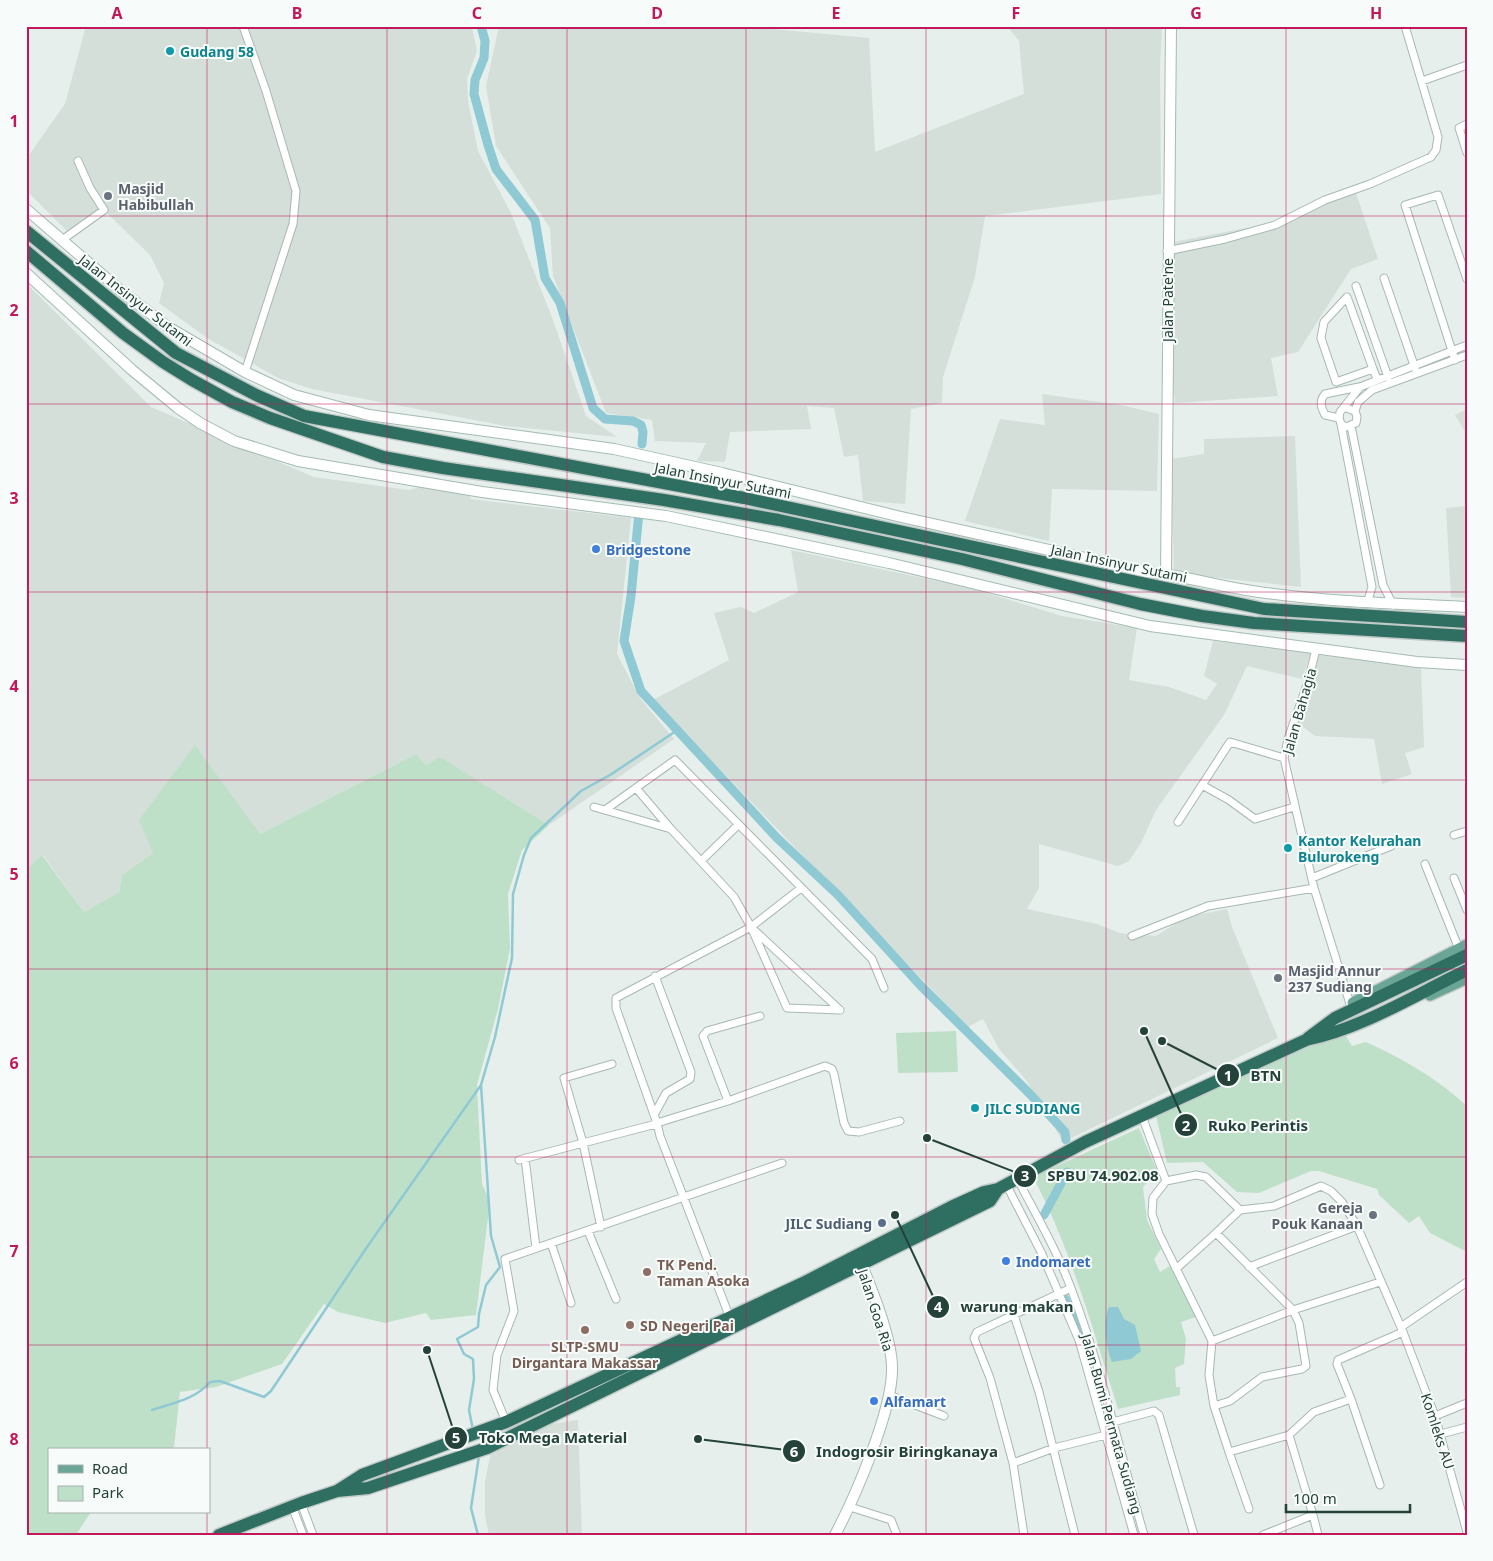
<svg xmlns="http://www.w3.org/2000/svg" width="1493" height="1561" font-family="'Noto Sans',sans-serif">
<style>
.built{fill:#d4dfda}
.green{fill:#bfe0c8}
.water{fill:#8ec9d4}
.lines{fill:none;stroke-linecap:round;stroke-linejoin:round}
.stream{stroke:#8ec9d4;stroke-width:2.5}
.canal{stroke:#8ec9d4;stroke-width:9}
.street-casing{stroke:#a8b8b2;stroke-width:9}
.secondary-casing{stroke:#a4bbb3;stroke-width:12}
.primary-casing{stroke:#c2cac8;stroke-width:14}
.highway-casing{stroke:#c2cac8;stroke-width:15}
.street{stroke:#fff;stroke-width:7}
.secondary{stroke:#fff;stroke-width:10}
.primary{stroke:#6aa596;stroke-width:11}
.highway{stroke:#2f6f62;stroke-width:12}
.grid{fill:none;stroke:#c2185b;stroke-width:1;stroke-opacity:0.55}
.culture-dot{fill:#0f9aa8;stroke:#f7fbf9;stroke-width:2}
.worship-dot{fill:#6b7280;stroke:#f7fbf9;stroke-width:2}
.shop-dot{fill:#3f7fe0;stroke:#f7fbf9;stroke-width:2}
.service-dot{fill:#5c6f8a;stroke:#f7fbf9;stroke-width:2}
.education-dot{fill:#8d6e63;stroke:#f7fbf9;stroke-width:2}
.labels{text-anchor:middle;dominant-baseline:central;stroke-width:4;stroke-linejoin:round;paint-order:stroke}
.culture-label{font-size:14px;font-weight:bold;fill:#0d838f;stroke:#f7fbf9;text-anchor:start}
.worship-label{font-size:14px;font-weight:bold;fill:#5b616d;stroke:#f7fbf9;text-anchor:start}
.street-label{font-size:14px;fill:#24423a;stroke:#f7fbf9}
.shop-label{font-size:14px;font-weight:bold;fill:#366cbe;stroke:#f7fbf9;text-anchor:start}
.service-label{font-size:14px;font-weight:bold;fill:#4e5e75;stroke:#f7fbf9;text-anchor:end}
.education-label{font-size:14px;font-weight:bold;fill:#785e54;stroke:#f7fbf9;text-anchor:start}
.leader{fill:none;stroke:#24423a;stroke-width:2}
.callout-dot{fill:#24423a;stroke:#f7fbf9;stroke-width:2}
.mark-label{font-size:15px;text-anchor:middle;font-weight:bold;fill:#fff}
.callout-label{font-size:15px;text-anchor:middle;font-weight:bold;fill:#24423a;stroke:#f7fbf9;stroke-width:4;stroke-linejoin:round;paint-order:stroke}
.neatline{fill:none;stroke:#c2185b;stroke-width:2}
.grid-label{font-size:16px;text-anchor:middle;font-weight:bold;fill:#c2185b}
</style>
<rect width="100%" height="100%" fill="#e6efeb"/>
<!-- built -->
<path class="built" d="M86,26H475L472,28L477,51L467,79L468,101L478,151L511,213L553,320L586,416L617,437L506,426L312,389L278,378L207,338L159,303L164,283L150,255L107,213L72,236L26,190V159L65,104Z
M499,26H772L773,29L869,38L875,152L1024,94L1019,41L1007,26H1162L1160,69L1161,194L985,216L975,277L943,377L942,403L911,409L905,504L863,501L858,455L844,457L834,408L807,406L811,429L730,432L725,462L697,461L706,443L655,441L652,420L606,413L553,276L550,228L496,146L486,86Z
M1355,190L1378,259L1351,269L1298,352L1271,358L1278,396L1175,403L1171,359L1173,242L1267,224Z
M26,283L151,407L314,477L409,490L424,486L470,496L471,499L631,518L617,654L640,698L674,739L549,825L440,758L426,765L416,754L260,834L153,853L122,875L119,892L84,912L43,855L26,870Z
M1042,394L1121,405L1159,414L1157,491L1052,489L1049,541L965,521L1000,419L1045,425Z
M1467,409V435L1455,415Z
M1295,436L1301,587L1174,573L1171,459L1204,454V439Z
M1467,506V598L1451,597L1446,508Z
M791,550L970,588L1062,616L1137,628L1129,680L1169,687L1206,700L1217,684L1204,676L1213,641L1311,652L1302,679L1247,666L1224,715L1156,810L1141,843L1129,861L1118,866L1039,844V888L1027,909L1097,924L1120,933L1156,936L1186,917L1227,909L1232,927L1278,1038L1063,1142L1026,1080L999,1049L983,1019L968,1027L653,700L729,660L714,613L741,607L754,613L798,592Z
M1319,655L1421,666L1424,747L1405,753L1412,774L1382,784L1374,739L1315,736L1299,724Z
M578,1420L582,1535H489L485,1516V1481L491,1451L552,1424Z"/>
<!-- green -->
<path class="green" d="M195,745L260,834L416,754L426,765L440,757L549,825L522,850L508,894L510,948L498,1009L477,1085L482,1184L490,1201L476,1315L431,1320L426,1313L385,1323L338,1312L324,1304L282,1364L216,1387L180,1392L174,1447L167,1450H49V1512H91L76,1535H26V870L42,855L84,912L119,892L122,875L153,853L139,820Z
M956,1031L958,1072L898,1073L896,1033Z
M1343,1031L1352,1046L1366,1042C1405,1060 1435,1077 1467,1106V1252L1430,1233L1419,1216L1409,1223L1379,1195L1377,1189L1319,1171H1311L1259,1193L1237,1192L1203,1162L1167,1163L1156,1116Z
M1139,1128L1157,1171L1143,1187L1147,1220L1161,1249L1154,1259L1160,1272L1173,1264L1199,1316L1181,1322L1186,1339L1184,1364L1175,1368L1176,1387H1180V1395L1118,1409C1093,1330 1071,1249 1033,1177Z"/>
<!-- water -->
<path class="water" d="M1109,1307H1118L1124,1319L1135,1325L1141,1351L1131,1359L1112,1362C1106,1346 1102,1323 1109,1307Z"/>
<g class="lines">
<!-- stream -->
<path class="stream" d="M152,1410C173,1403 196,1399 210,1382L220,1381L264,1397L271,1391L367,1247L481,1085
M473,1430L469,1410L474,1379L473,1359L464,1354L457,1339L478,1327L479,1314L486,1285L500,1267L491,1236L481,1085L495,1037L512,958L513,894L524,855L531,838L581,791L610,775L676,731
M478,1535L471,1508L479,1456"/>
<!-- canal -->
<path class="canal" d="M481,26L485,41L484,58L475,80L474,94L488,145L496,169L535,220L545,278L560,303L593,408L605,419L633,421L641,425L643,432L642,444
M639,512L631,596L624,641L641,691L777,838L838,895L921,986L1029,1093L1065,1132L1066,1140
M1044,1215L1067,1172
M1065,1299L1080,1335"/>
<defs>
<path id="street" d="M243,26L266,91L296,191L293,224L245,372
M1422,81L1467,65
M1467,124L1459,128L1467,153
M62,240L104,210L90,188L78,161
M1167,251L1225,239L1275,225L1325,200L1370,184L1431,157L1436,150L1438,137L1405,26
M1384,278L1415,368
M1356,286L1388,377
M1455,360L1405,205L1438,195L1467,279
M1373,369L1336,382L1321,338L1324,322L1347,297L1373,369L1377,379
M1346,408L1355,411L1357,417L1356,423L1346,427L1341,424L1339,418L1340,412L1360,387L1467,345
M1355,411L1358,402L1372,390L1467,355
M1339,418L1325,415C1321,407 1319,401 1325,394L1359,387
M1341,424L1372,587L1367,603
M1351,426L1383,585L1393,605
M1316,649L1308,682L1288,739L1284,758L1314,888L1350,1004
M1202,785L1229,800L1255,819L1294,807
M636,788L670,828
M594,807L671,829L734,897L751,927L787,1008L840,1010
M605,810L675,760L872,959L884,988
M1178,822L1230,742L1284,758
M1454,835L1467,831
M701,861L738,825
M1425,864L1459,949
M1312,878L1391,846
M1454,878L1467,910
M753,929L840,1010
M1132,936L1208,906L1314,888
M612,1064L564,1078L583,1143L656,1124
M728,1101L703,1036L707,1031L760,1016
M654,1115L666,1093L690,1079L691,1072L655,976
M1142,1116L1166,1181L1196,1175L1206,1177L1240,1210
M657,1123L616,1008V998L751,927L801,888
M525,1158L536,1248
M519,1160L583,1143L601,1227
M1017,1178C1036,1215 1058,1252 1072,1291C1102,1370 1120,1453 1144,1535
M1166,1181L1153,1198L1152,1214L1159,1234L1212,1341L1209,1375L1214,1406L1230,1401L1262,1377L1302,1369L1306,1366L1299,1323L1293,1310L1216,1233L1240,1210L1274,1206L1321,1186L1331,1191L1342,1202L1357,1226L1403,1332L1435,1416L1467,1532
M1006,1184L1041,1252L1079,1340L1134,1535
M588,1231L616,1299
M551,1243L571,1303
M1249,1267L1357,1226
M1176,1269L1216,1233
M1071,1288L977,1332L974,1338L990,1378L1013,1463L1054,1448L1106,1435
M1014,1315L1039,1392L1075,1535
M730,1318L660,1136L657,1123L728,1101L825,1066L832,1069L834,1074L844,1123L848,1131L859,1132L900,1121
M1401,1327L1467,1282
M1212,1341L1293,1310L1380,1282
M889,1395L944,1416
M1351,1399L1380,1485
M1214,1406L1229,1452L1289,1435
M1435,1416L1467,1403
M506,1422L493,1390L497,1355L514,1311L505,1259L782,1163
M1113,1422L1154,1411L1159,1415L1194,1535
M1441,1434L1467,1427
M1229,1452L1249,1509
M1013,1463L1024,1535
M301,1503L313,1535
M292,1506L303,1535
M850,1507L891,1520L897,1535
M1313,1515L1318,1535
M1263,1535L1313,1515L1289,1435L1314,1412L1351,1399L1337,1364L1338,1360L1403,1332"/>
<path id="secondary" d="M26,209L120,290L168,327L245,372L294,395L369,415L614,449L722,473L897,516L1148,572C1181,575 1213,585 1246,590C1319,602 1393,603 1467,607
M26,273L132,370L178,408L200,423L234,441L298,461L482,492L666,516L889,563L1150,626L1417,662L1467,665
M1166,573L1171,26
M835,1535C855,1497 893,1410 892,1368C892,1338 871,1287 859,1258"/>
<path id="primary" d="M1430,995L1467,978
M1353,1003L1467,945"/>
<path id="highway" d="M26,231L176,353L256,395L304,416L744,498L1264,609L1467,622
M26,251L123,333L163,362L192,380L232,402L270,418L383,457L443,468L664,500L779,520L962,559L1140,604L1202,616L1254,623L1467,636
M1308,1038L1335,1018L1467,955
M337,1491L362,1475L506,1422L803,1283L951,1207L984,1192L998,1189L1085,1142L1306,1040C1363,1028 1415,995 1467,970
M219,1535L301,1503L337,1491L368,1488L487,1448L990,1201L998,1189"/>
</defs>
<!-- street casing -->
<use href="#street" class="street-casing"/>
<!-- secondary casing -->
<use href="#secondary" class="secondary-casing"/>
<!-- primary casing -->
<use href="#primary" class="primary-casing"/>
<!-- highway casing -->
<use href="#highway" class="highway-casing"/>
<!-- street -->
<use href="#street" class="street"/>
<!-- secondary -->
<use href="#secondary" class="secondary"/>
<!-- primary -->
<use href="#primary" class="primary"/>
<!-- highway -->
<use href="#highway" class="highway"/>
</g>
<!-- grid -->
<path class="grid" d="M207,26V1450M387,26V1535M567,26V1535M746,26V1535M926,26V1535M1106,26V1535M1286,26V1535M26,216H1467M26,404H1467M26,592H1467M26,780H1467M26,969H1467M26,1157H1467M26,1345H1467M207,1512V1535"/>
<!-- markers -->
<g class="culture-dot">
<circle cx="170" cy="51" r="5"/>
<circle cx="1288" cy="848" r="5"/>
<circle cx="975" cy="1108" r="5"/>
</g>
<g class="worship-dot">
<circle cx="108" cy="196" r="5"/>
<circle cx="1278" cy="978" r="5"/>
<circle cx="1373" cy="1215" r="5"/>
</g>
<g class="shop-dot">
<circle cx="596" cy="549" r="5"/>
<circle cx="1006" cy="1261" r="5"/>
<circle cx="874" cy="1401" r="5"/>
</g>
<circle class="service-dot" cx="882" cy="1223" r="5"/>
<g class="education-dot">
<circle cx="647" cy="1272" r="5"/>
<circle cx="630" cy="1325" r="5"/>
<circle cx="585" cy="1330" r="5"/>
</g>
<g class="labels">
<!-- culture labels -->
<g class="culture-label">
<text x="180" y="51">Gudang 58</text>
<text x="1298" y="840">Kantor Kelurahan<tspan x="1298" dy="16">Bulurokeng</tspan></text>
<text x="985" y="1108">JILC SUDIANG</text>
</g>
<!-- worship labels -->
<g class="worship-label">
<text x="118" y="188">Masjid<tspan x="118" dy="16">Habibullah</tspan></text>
<text x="1288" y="970">Masjid Annur<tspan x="1288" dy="16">237 Sudiang</tspan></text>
<text x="1363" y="1207" text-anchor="end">Gereja<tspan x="1363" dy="16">Pouk Kanaan</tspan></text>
</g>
<!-- street labels -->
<g class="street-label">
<text transform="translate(136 300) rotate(38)">Jalan Insinyur Sutami</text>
<text transform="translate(1167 300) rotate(-90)">Jalan Pate'ne</text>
<text transform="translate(723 480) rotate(11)">Jalan Insinyur Sutami</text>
<text transform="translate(1119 563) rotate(12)">Jalan Insinyur Sutami</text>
<text transform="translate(1299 711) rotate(-74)">Jalan Bahagia</text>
<text transform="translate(876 1310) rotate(72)">Jalan Goa Ria</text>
<text transform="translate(1112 1424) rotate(74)">Jalan Bumi Permata Sudiang</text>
<text transform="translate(1438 1431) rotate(72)">Komleks AU</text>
</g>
<!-- shop labels -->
<g class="shop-label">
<text x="606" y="549">Bridgestone</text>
<text x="1016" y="1261">Indomaret</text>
<text x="884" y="1401">Alfamart</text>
</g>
<!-- service labels -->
<g class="service-label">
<text x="872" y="1223">JILC Sudiang</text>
</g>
<!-- education labels -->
<g class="education-label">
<text x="657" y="1264">TK Pend.<tspan x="657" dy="16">Taman Asoka</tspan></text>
<text x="640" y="1325">SD Negeri Pai</text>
<text x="585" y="1346" text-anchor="middle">SLTP-SMU<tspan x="585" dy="16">Dirgantara Makassar</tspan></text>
</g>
</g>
<!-- callouts -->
<path class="leader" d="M1162 1041L1228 1075M1144 1031L1186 1125M927 1138L1025 1176M895 1215L938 1307M427 1350L456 1438M698 1439L794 1451"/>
<g class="callout-dot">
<circle cx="1162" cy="1041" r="5"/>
<circle cx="1144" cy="1031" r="5"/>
<circle cx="927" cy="1138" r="5"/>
<circle cx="895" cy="1215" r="5"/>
<circle cx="427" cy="1350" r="5"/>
<circle cx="698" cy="1439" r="5"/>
<circle cx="1228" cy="1075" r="12"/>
<circle cx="1186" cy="1125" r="12"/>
<circle cx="1025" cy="1176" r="12"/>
<circle cx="938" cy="1307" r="12"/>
<circle cx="456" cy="1438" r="12"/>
<circle cx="794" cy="1451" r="12"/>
</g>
<g class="mark-label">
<text x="1228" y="1081">1</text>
<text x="1186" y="1131">2</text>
<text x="1025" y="1181">3</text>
<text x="938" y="1312">4</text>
<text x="456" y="1443">5</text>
<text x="794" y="1457">6</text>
</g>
<g class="callout-label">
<text x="1266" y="1081">BTN</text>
<text x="1258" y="1131">Ruko Perintis</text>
<text x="1103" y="1181">SPBU 74.902.08</text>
<text x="1017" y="1312">warung makan</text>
<text x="553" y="1443">Toko Mega Material</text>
<text x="907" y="1457">Indogrosir Biringkanaya</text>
</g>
<!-- border -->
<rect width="1493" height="1561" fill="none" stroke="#f7fbf9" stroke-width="55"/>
<!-- legend -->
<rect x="48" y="1448" width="162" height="65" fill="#f7fbf9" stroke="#a3b1ad"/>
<rect x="58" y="1465" width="25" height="8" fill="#6aa596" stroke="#a3b1ad"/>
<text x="92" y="1474" font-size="15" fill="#24423a">Road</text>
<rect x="58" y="1486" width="25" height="15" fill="#bfe0c8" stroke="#a3b1ad"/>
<text x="92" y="1498" font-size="15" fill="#24423a">Park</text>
<!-- scale -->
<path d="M1286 1504v8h124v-8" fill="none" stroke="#24423a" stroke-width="2.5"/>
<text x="1293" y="1504" font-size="15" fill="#24423a" stroke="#f7fbf9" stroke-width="4" paint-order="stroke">100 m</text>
<rect x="28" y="28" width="1438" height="1506" class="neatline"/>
<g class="grid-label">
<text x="117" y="19">A</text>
<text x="297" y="19">B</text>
<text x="477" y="19">C</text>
<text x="657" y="19">D</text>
<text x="836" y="19">E</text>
<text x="1016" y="19">F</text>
<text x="1196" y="19">G</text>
<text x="1376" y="19">H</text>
<text x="14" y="127">1</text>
<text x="14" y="316">2</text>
<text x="14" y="504">3</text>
<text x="14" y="692">4</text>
<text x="14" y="880">5</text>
<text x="14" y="1069">6</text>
<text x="14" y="1257">7</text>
<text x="14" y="1445">8</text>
</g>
</svg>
